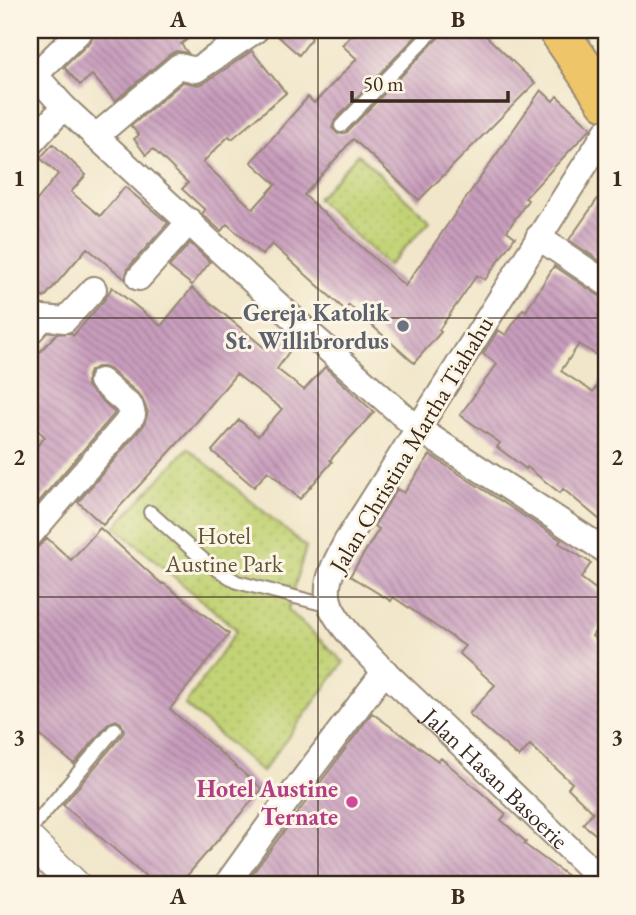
<svg xmlns="http://www.w3.org/2000/svg" width="636" height="915" font-family="'EB Garamond',serif">
<style>
.park{fill:url(#park-dots);stroke:#7e7e4a;stroke-width:2}
.building{fill:url(#building-back-hatch)}
.lines{fill:none;stroke-linecap:round;stroke-linejoin:round}
.service-casing{stroke:#968874;stroke-width:16}
.minor-casing{stroke:#968874;stroke-width:28}
.tertiary-casing{stroke:#968874;stroke-width:33}
.trunk-casing{stroke:#968874;stroke-width:42}
.service{stroke:#fff;stroke-width:12}
.minor{stroke:#fff;stroke-width:24}
.tertiary{stroke:#fff;stroke-width:30}
.trunk{stroke:#eec569;stroke-width:38}
.grid{fill:none;stroke:#3b2a1e;stroke-width:2;stroke-opacity:0.55}
.worship-dot{fill:#6b7280;stroke:#fcf5e5;stroke-width:2.5}
.hotel-dot{fill:#d1479c;stroke:#fcf5e5;stroke-width:2.5}
.labels{text-anchor:middle;dominant-baseline:central;stroke-width:6;stroke-linejoin:round;paint-order:stroke}
.worship-label{font-size:24px;font-weight:bold;fill:#5b616d;stroke:#fcf5e5;text-anchor:end}
.street-label{font-size:24px;fill:#3b2a1e;stroke:#fcf5e5}
.park-label{font-size:24px;fill:#5d5434;stroke:#fcf5e5}
.hotel-label{font-size:24px;font-weight:bold;fill:#b23c85;stroke:#fcf5e5;text-anchor:end}
.neatline{fill:none;stroke:#3b2a1e;stroke-width:2.5}
.grid-label{font-size:23px;text-anchor:middle;font-weight:bold;fill:#3b2a1e}
</style>
<defs>
<pattern id="park-dots" width="8" height="8" patternUnits="userSpaceOnUse" patternTransform="scale(1.75)"><rect width="8" height="8" fill="#c2d376"/><path d="M2 2h.1M6 6h.1" fill="none" stroke="#a8b566" stroke-width="1.8" stroke-linecap="round"/></pattern>
<pattern id="building-back-hatch" width="6" height="6" patternUnits="userSpaceOnUse" patternTransform="scale(1.75)"><rect width="6" height="6" fill="#c89dbd"/><path d="M-1 5l2 2M0 0l6 6M5-1l2 2" fill="none" stroke="#a48099"/></pattern>
</defs>
<rect width="100%" height="100%" fill="#fcf5e5"/>
<filter id="ink" filterUnits="userSpaceOnUse"><feTurbulence type="fractalNoise" baseFrequency=".0143" numOctaves="2"/><feDisplacementMap in="SourceGraphic" scale="14" xChannelSelector="R" yChannelSelector="G"/><feConvolveMatrix kernelMatrix="1 2 1 2 8 2 1 2 1" color-interpolation-filters="sRGB"/></filter>
<filter id="wash" filterUnits="userSpaceOnUse"><feTurbulence type="fractalNoise" baseFrequency=".00686" numOctaves="4" result="noise"/><feDisplacementMap in="SourceGraphic" scale="28" xChannelSelector="R" yChannelSelector="G"/><feGaussianBlur stdDeviation="1.57" result="paint"/><feColorMatrix in="noise" values="0 0 0 0 0 0 0 0 0 0 0 0 0 0 0 0 0 1.4 0 .05"/><feComposite in="paint" operator="in"/></filter>
<g filter="url(#wash)">
<rect width="100%" height="100%" fill="#f1e6c9"/>
<!-- park -->
<path class="park" d="M358,154L430,221L388,266L317,199Z
M188,448L306,547L288,610L344,662L262,772L185,705L237,630L115,527Z"/>
<g id="blocks">
<!-- building -->
<path class="building" d="M95,30H200L181,44L188,53L176,51L170,54L115,101L92,75L80,85L64,67L91,41Z
M271,30H302L312,38L299,55Z
M357,30H422L335,120L332,128L338,134L347,132L440,36L443,30H480L535,83L419,200L353,139L304,195L405,286L541,90L553,101L557,96L591,128L525,198L528,200L507,231L515,237L485,280L477,275L439,330L441,332L414,363L349,305L345,310L272,244L262,255L227,224L221,231L204,216L202,214L205,210L182,189L188,183L153,149L146,155L134,139L139,135L131,126L183,82L198,85L204,83L252,51L286,93L232,139L229,136L203,162L253,209L276,184L251,162L308,97L314,103L357,59L342,45Z
M53,144L86,175L71,192L100,216L125,187L168,223L128,268L125,279L87,248L44,298L30,286V209L58,174L40,158Z
M606,187V265L569,240Z
M190,243L210,262L192,285L169,267Z
M554,266L598,295L606,298V361L579,344L561,371L593,392L606,373V525L563,489L560,493L527,467L526,469L497,447L500,443L460,415L497,364L483,354L498,330L506,335L523,309L526,311Z
M112,287L161,326L192,288L266,349L279,331L295,343L277,369L304,390L325,367L374,412L330,460L332,462L300,499L268,471L254,487L212,451L239,420L258,436L282,409L236,374L190,430L103,525L78,502L144,425L148,412L141,396L111,370L104,367H97L90,371L87,378V386L115,413L30,512V454L45,437L30,423V363L56,334L71,333L73,336L105,299Z
M430,455L561,540L559,543L591,563L581,578L606,597V616L592,636L606,648V843L583,824L593,812L568,788L572,783L530,745L519,757L469,714L495,685L459,653L465,646L393,597L391,601L350,576L379,529L374,526L397,489L404,493Z
M100,528L162,584L163,583L229,634L170,709L262,789L179,885H156L63,805L122,735L124,730L121,723L116,720L109,723L74,764L30,727V550L36,549L47,538L71,560Z
M372,713L438,761L441,758L506,814L501,820L526,842L524,844L580,885H469L459,876L451,885H244Z"/>
</g>
</g>
<g filter="url(#ink)">
<use href="#blocks" fill-opacity="0" stroke="#968874" stroke-width="2"/>
<g class="lines">
<defs>
<path id="service" d="M341,126L434,30
M150,512L207,563L237,582L330,606
M30,830L115,729"/>
<g id="minor">
<path d="M30,69L64,107"/>
<path d="M35,75L81,30"/>
<path id="s1" d="M606,132L346,542C336,562 321,584 331,607C345,637 396,682 421,706C483,765 545,825 606,884"/>
<path d="M95,137L179,66L196,70L256,30"/>
<path d="M30,144L64,107L299,324L417,428L606,551"/>
<path d="M538,237L606,283"/>
<path d="M139,278L190,221"/>
<path d="M30,332L43,318L65,320L94,289"/>
<path d="M30,535L133,415L131,407L101,381"/>
<path d="M226,885L277,814L385,671"/>
</g>
<path id="tertiary" d="M30,841L75,885"/>
<path id="trunk" d="M558,30L606,101"/>
</defs>
<!-- service casing -->
<use href="#service" class="service-casing"/>
<!-- minor casing -->
<use href="#minor" class="minor-casing"/>
<!-- tertiary casing -->
<use href="#tertiary" class="tertiary-casing"/>
<!-- trunk casing -->
<use href="#trunk" class="trunk-casing"/>
<!-- service -->
<use href="#service" class="service"/>
<!-- minor -->
<use href="#minor" class="minor"/>
<!-- tertiary -->
<use href="#tertiary" class="tertiary"/>
<!-- trunk -->
<use href="#trunk" class="trunk"/>
</g>
</g>
<!-- grid -->
<path class="grid" d="M318,30V885M30,318H606M30,597H606"/>
<!-- markers -->
<circle class="worship-dot" cx="403" cy="326" r="7"/>
<circle class="hotel-dot" cx="352" cy="802" r="7"/>
<g class="labels">
<!-- worship labels -->
<g class="worship-label">
<text x="389" y="312">Gereja Katolik<tspan x="389" dy="28">St. Willibrordus</tspan></text>
</g>
<!-- street labels -->
<g class="street-label">
<text transform="translate(411 444) rotate(-59)">Jalan Christina Martha Tiahahu</text>
<text stroke="none"><textPath href="#s1" startOffset="793">Jalan Hasan Basoerie</textPath></text>
</g>
<!-- park labels -->
<g class="park-label">
<text x="224" y="535">Hotel<tspan x="224" dy="28">Austine Park</tspan></text>
</g>
<!-- hotel labels -->
<g class="hotel-label">
<text x="338" y="788">Hotel Austine<tspan x="338" dy="28">Ternate</tspan></text>
</g>
</g>
<!-- margin -->
<rect width="636" height="915" fill="none" stroke="#fcf5e5" stroke-width="77"/>
<!-- scale -->
<path d="M352 91v10h156v-10" fill="none" stroke="#3b2a1e" stroke-width="3.5"/>
<text x="363" y="91" font-size="21" fill="#3b2a1e" stroke="#fcf5e5" stroke-width="5" paint-order="stroke">50 m</text>
<rect x="38" y="38" width="560" height="838" class="neatline"/>
<g class="grid-label">
<text x="178" y="27">A</text>
<text x="458" y="27">B</text>
<text x="19" y="186">1</text>
<text x="617" y="186">1</text>
<text x="19" y="465">2</text>
<text x="617" y="465">2</text>
<text x="19" y="745">3</text>
<text x="617" y="745">3</text>
<text x="178" y="904">A</text>
<text x="458" y="904">B</text>
</g>
</svg>
